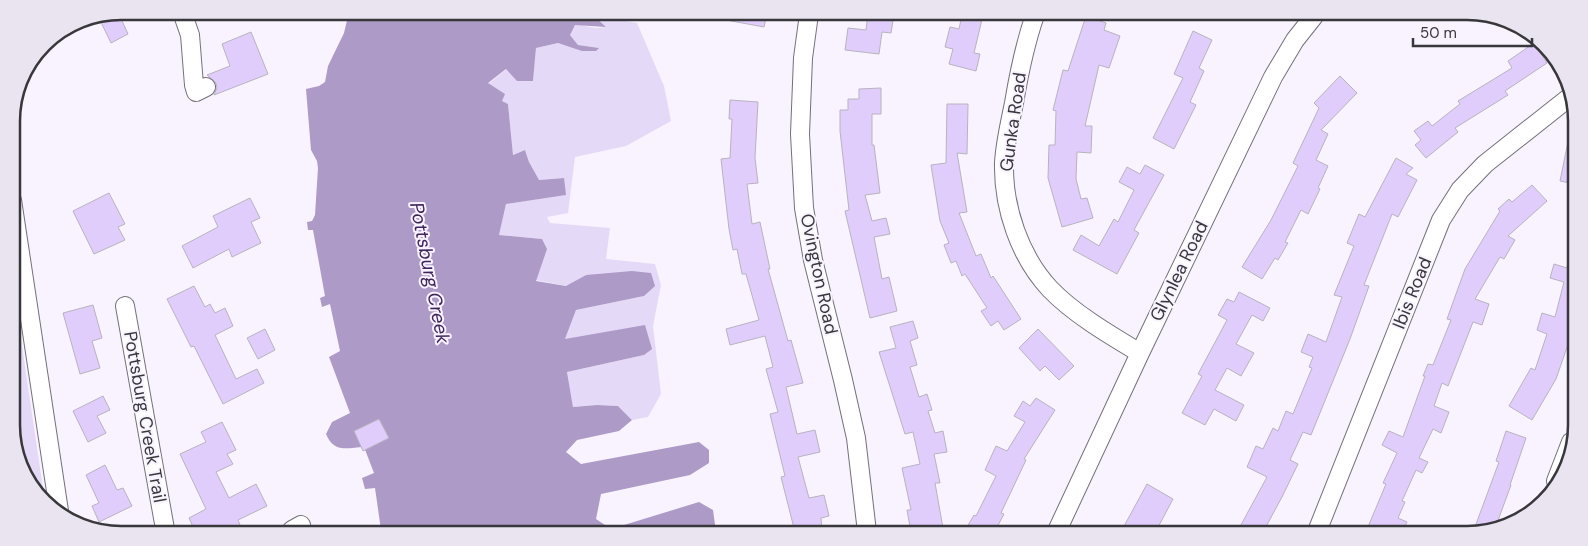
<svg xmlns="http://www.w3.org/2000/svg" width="1588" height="546" font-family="'DM Sans',sans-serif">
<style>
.green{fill:#e5d9f8}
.water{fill:#ad9ac6}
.building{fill:#e1cdfc;stroke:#b7b3be}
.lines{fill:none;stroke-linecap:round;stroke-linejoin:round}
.street-casing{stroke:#74707b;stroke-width:20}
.street{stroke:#fff;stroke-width:18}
.labels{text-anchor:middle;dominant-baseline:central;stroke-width:4;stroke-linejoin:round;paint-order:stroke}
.street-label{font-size:18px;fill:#38373b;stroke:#f8f3ff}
.water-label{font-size:19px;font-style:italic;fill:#40255c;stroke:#f8f3ff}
.rim{fill:none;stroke:#38373b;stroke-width:2.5}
</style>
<rect width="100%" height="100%" fill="#f8f3ff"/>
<!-- green -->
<path class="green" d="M593,15L637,23L664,86L671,121L626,146L575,157L568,213L547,217L550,223L610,228L606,259L655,264L661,285L653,326L661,394L648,417L632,420L618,406L597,405L573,407L567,372L644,355L565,339L576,310L644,296L586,275L567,286L535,280L542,239L499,235L506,204L565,195L563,178L538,180L529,162L525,150L513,155L508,104L502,102L488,84L507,69L533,81L536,48L558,43L582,50L598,48L578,45L570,35L575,24L596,28L606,27Z
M12,278L45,502L38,497L13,446Z"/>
<!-- water -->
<path class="water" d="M349,12L577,13L593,15L606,27L575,25L570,35L578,45L599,48L596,51H582L558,43L536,48L533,81H517L506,69L488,83L505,94L502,101L508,104L513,155L525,150L529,162L539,180L564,178L566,195L506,204L499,235L542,239L547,249L536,281L566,286L586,275L632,271L651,273L655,286L644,296L576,310L565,339L645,325L652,349L644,355L567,372L573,407L597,405L618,406L632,420L619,431L577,440L566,452L581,464L699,442L709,450V463L690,475L601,494L596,519L611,529L699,502L713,510L716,532L381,530L375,488L365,489L362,478L374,473L364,447C346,448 334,453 326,434L332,422L350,413L329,357L340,351L330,304L322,307L320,298L325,296L313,230H308L307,222L312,221L315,215L318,168L317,161L311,150L306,89L319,86L325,82L328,66L344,33Z"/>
<!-- building -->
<path class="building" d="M118,12L128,34L111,43L98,16Z
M726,14H767L764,27L726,20Z
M868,14H894L891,33L882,32L879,54L845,50L848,28L866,30Z
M962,15H983L974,53L980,54L976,71L949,64L953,49L945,47L950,27L959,29Z
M1086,16L1106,23L1104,30L1120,36L1109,68L1099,65L1085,126H1092L1091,153L1077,152L1076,179L1081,199L1087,198L1093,218L1062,227L1048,178L1049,145H1055L1056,111L1053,110L1063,70L1068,71Z
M1193,31L1212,40L1199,68L1204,71L1190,102L1196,105L1174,149L1153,138L1183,78L1174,74Z
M251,32L268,74L214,95L217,88L216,83L207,75L230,66L222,44Z
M1534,43L1547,63L1505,91L1508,95L1455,128L1458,132L1426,158L1415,145L1421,140L1414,131L1428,121L1432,126L1460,104L1458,101L1512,68L1508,61Z
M1340,76L1357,93L1321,130L1328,134L1316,160L1328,166L1318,188L1320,189L1308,214L1301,210L1285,242L1288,243L1278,260L1275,258L1262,279L1242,267L1271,220L1298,166L1293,163L1319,108L1314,103Z
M881,88V114H872V145H874L880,193L865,195L872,221L886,218L890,234L874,237L882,279L889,277L897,311L870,318L845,211L849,210L840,131V110H848V99H859V89Z
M730,100L758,102L755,158L758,183L747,184L752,224L760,222L770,269H768L788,341L791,340L803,383L786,387L797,434L815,430L820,452L798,457L809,498L824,495L829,516L821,518L822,532H795L781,477L785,476L770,414L778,412L766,369L773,367L765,336L730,345L726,329L759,320L746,274H742L737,249L733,250L729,229L721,159L730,158L732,119H729Z
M947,104H968L967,154L957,153L967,212L959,213L976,256L981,254L991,278L993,276L1021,319L1004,330L998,321L991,326L981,311L987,308L965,274L962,276L956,261L951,263L944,245L949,243L940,221L931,165L946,163Z
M1569,137L1575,138V184L1560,181Z
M1396,158L1413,168L1406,174L1417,180L1398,217L1392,214L1364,285L1369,286L1350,339L1311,435L1303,432L1290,460L1298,464L1282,497L1262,534H1236L1267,477L1247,467L1256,446L1263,449L1273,428L1278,431L1286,411L1293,414L1312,368L1309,367L1313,357L1301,352L1308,334L1326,342L1342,297L1334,295L1354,246L1347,243L1359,214L1365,217Z
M1145,165L1164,175L1134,230L1139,233L1117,274L1073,250L1081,235L1099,246L1114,219L1118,222L1134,190L1119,182L1127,167L1140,174Z
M1532,185L1547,201L1508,236L1515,240L1504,259L1500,257L1475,299L1489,304L1482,325L1473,322L1448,386L1442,383L1434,406L1449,412L1441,433L1433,429L1419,458L1428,462L1422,473L1416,470L1402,501L1405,502L1398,518L1407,522L1401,534H1365L1386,484L1383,483L1397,453L1382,445L1389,431L1403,437L1425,376H1423L1428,364L1433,365L1451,320L1447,319L1465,269L1500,211L1498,209L1509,199L1512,202Z
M109,193L125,224L118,227L125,240L94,254L73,211Z
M250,198L260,218L251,222L261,243L232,257L229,249L193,268L182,246L218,227L213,216Z
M1568,261L1574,262L1573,330L1556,379L1532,420L1509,406L1531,368L1535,370L1547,334L1537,330L1542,313L1555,317L1564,282L1550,278L1554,264L1567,268Z
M194,286L205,307L210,304L215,313L225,308L233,326L215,335L236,379L257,369L264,383L223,404L194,346L191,347L167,299Z
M1239,292L1270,308L1263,321L1252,315L1236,344L1254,353L1241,376L1227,368L1215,390L1244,405L1236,421L1214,409L1205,425L1182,413L1202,376L1198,374L1227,320L1218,315L1227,299L1234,302Z
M93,305L102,338L92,341L100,368L80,374L63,313Z
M913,321L918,338L910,341L917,365L910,367L919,397L927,394L932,410L928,411L935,433L943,431L947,452L934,454L940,483H935L943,528L930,530V532H911L907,510H911L902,468L920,464L913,432L905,434L879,352L896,348L890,327Z
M265,329L275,350L258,359L247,338Z
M1038,329L1074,366L1059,380L1045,366L1040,371L1019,348Z
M103,396L110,410L97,416L106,433L88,442L73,411Z
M1036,398L1055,410L1024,459L1026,460L1001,513L1004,514L994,533L964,532L974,515L976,516L996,476L985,470L996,446L1007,451L1025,422L1014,416L1023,401L1030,406Z
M379,419L389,438L363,451L354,431Z
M222,422L236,450L227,454L233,464L216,472L229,498L256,484L267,506L238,520L242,530L194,529L189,518L206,509L180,454L206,442L201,432Z
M1506,431L1526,438L1510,485H1511L1496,526L1472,535L1499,462L1496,461Z
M105,465L117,490L123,488L132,506L99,522L92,506L99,503L86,475Z
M1147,484L1173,499L1155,533H1132L1123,528Z"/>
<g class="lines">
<defs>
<path id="street" d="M182,12L190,35L194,85L196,92L206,87
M809,14L803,58L800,134L804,208L813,260L843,380L856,438L867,532
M1035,15C1025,44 1019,73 1014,103C1010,123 1005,143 1004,163C1003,208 1020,257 1050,289C1074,314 1110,335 1140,353
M12,200L59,511
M125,306L165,529
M1556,481L1571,442
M292,530L301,525
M1056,533L1140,353L1273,77L1295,40L1314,16
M1316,534L1441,220L1460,190L1485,164L1571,96"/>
</defs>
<!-- street casing -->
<use href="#street" class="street-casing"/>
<!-- street -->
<use href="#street" class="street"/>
</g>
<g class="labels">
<!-- street labels -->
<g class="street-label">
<text transform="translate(1013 122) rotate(-82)">Gunka Road</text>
<text transform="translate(1179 271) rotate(-64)">Glynlea Road</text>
<text transform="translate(819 274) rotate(78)">Ovington Road</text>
<text transform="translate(1412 293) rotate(-68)">Ibis Road</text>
<text transform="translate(145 417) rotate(80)">Pottsburg Creek Trail</text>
</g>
<!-- water labels -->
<g class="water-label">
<text transform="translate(430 273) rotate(79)">Pottsburg Creek</text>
</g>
</g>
<!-- crop -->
<path d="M0 0H1588V546H0ZM121 20H1467A101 101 0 0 1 1568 121V425A101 101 0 0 1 1467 526H121A101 101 0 0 1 20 425V121A101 101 0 0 1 121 20Z" fill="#e9e4ef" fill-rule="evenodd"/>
<path class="rim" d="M121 20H1467A101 101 0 0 1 1568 121V425A101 101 0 0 1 1467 526H121A101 101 0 0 1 20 425V121A101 101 0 0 1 121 20Z"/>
<!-- scale -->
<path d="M1413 38v8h119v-8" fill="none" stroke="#38373b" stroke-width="2.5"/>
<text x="1420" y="38" font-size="15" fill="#38373b" stroke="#f8f3ff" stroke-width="4" paint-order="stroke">50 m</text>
</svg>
